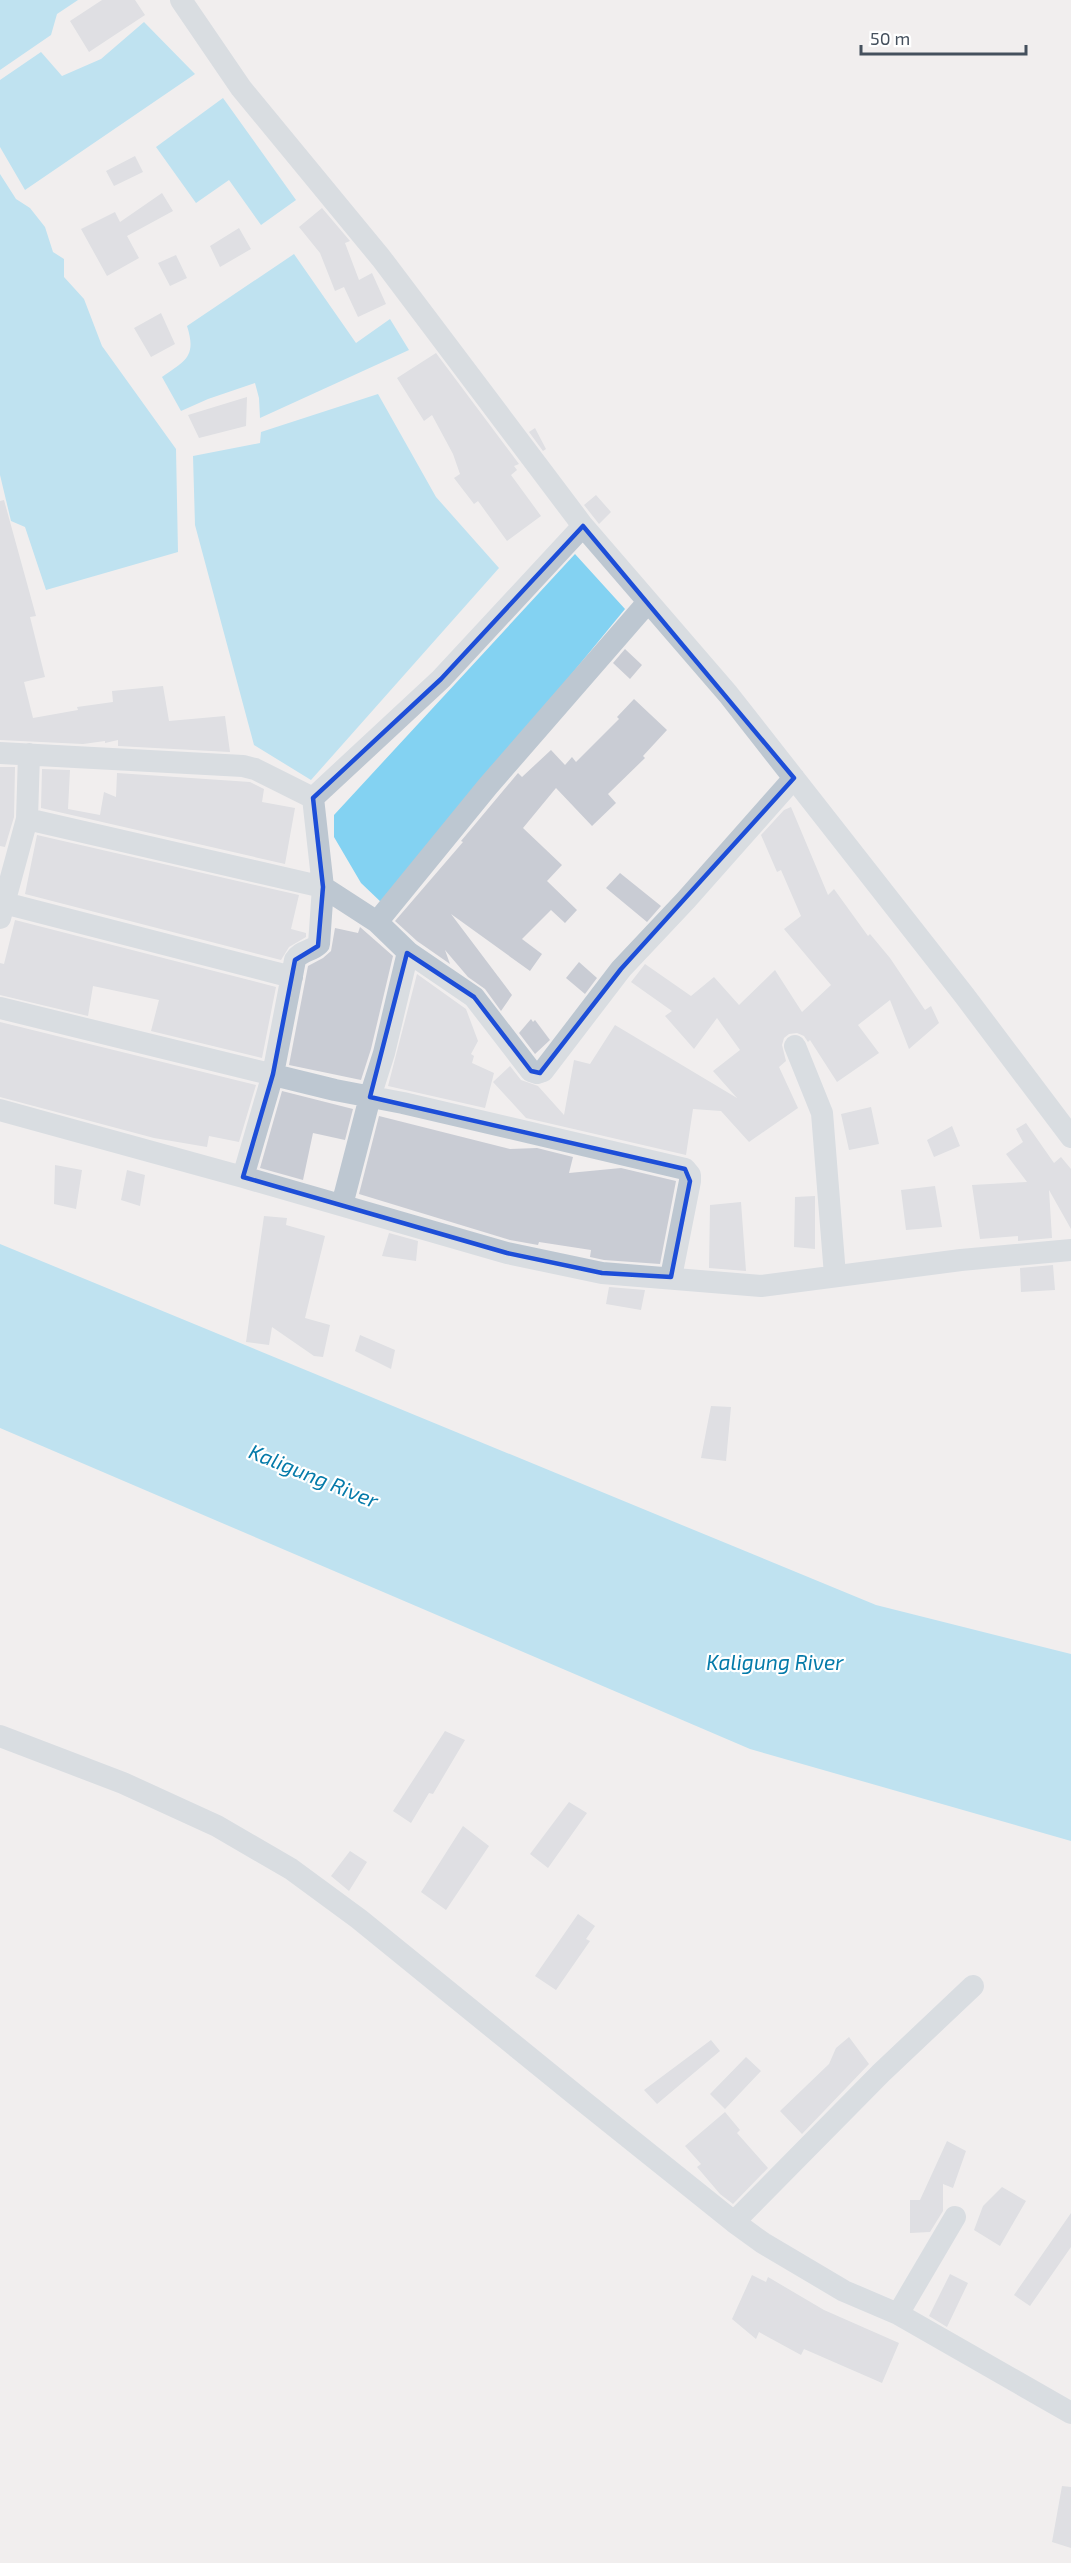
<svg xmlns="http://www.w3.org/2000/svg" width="1071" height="2563" font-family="'Exo 2',sans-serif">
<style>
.water{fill:#83d2f2}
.building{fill:#c9ccd4}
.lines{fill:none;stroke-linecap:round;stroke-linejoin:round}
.minor{stroke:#bdc7d1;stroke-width:22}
.marked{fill:none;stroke:#1d4ed8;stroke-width:4.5;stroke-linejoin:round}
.labels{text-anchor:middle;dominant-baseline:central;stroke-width:4.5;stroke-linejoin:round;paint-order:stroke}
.water-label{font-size:21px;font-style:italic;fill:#047aa9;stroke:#fff}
</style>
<rect width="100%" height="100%" fill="#f1eeee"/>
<!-- water -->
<path class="water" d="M0,0H78L57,14L51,35L0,70Z
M144,22L195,74L25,190L0,147V80L41,52L62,76L101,59Z
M223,98L296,200L261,225L229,180L196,203L156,147Z
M0,174L16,199L30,208L45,227L53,252L64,259V277L84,299L102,346L176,449L178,552L46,590L25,527L11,521L0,475Z
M294,254L356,343L390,319L409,350L260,418L259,398L255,383L208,399L181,411L162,377C185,361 197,357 187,326Z
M378,394L436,497L499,568L311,780L254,745L195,525L193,456L260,443L261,432Z
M575,554L625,609L383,904L361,883L334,837V815Z
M0,1244L876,1605L1071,1654V1841L750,1749L0,1428Z"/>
<!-- building -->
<path class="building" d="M102,0H135L145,15L89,52L70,21Z
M135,156L143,172L114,186L106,171Z
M162,193L173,211L127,236L139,258L107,276L81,229L115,212L120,222Z
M322,208L350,241L345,243L359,280L372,273L386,304L358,317L344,287L335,291L320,253L299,227Z
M239,228L251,249L220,267L210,246Z
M176,255L187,278L170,286L158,263Z
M161,313L175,344L151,357L134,328Z
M436,353L519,464L514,466L517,470L511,475L541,516L507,541L478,501L474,504L454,478L460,474L453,454L432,415L424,421L397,378Z
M247,397L246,426L199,438L188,415Z
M535,428L546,449L543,451L529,432Z
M596,495L611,512L599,524L584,505Z
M4,500L36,616L30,617L45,677L24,682L33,718L78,710L77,707L113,702L112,691L163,686L169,721L225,716L230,752L118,746V740L105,743V741L83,744L0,740V501Z
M625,649L642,665L630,679L613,663Z
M634,699L667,730L643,756L645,758L608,794L616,803L592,826L556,788L523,828L562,865L547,881L577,910L565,923L551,910L522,939L542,954L530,971L451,914L512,995L501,1011L485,989L468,977L445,950L450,964L417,941L395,921L463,842L461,841L518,773L522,777L551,750L565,765L572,757L576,762L619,719L617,717Z
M0,767H15L14,817L5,847L0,846Z
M42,769L70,770L68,809L100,815L104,792L116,797L117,773L250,782L264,789L262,802L295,808L285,864L41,808Z
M791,807L828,895L834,889L868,936L870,934L890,958L925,1010L931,1006L939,1023L909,1049L890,1000L858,1025L879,1053L837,1082L810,1040L808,1042L804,1036L797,1033L789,1034L784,1038L782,1045L786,1061L779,1067L798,1108L749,1142L721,1111L693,1109L686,1155L526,1118L493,1082L510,1066L521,1080L538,1086L564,1115L574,1060L590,1064L615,1025L737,1098L713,1071L740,1050L717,1018L694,1049L665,1016L672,1011L631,982L645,964L691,996L714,977L739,1005L775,970L802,1012L831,985L784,929L801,916L781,870L777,872L761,835L784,810Z
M37,835L299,895L291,929L306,933V937L289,947L281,960L25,894Z
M620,873L661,906L647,922L606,888Z
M15,920L276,987L262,1058L151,1031L159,1000L93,986L88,1016L0,995V963L4,964Z
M360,927L393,956L371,1049L361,1080L289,1065L308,966L323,958L331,951L335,928L358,933Z
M579,962L597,978L585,994L566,978Z
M417,974L466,1009L478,1041L471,1054L474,1056L472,1063L494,1073L485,1108L388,1086Z
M531,1019L533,1022L535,1020L550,1040L535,1054L519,1033Z
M0,1022L256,1085L239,1142L209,1136L207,1147L154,1138L0,1097Z
M282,1091L353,1109L345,1140L313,1133L303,1180L260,1168Z
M871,1107L879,1144L849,1150L841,1114Z
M379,1116L510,1149L537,1148L573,1157L569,1173L621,1168L676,1181L660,1264L604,1260L590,1257L591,1250L539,1242L538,1245L510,1240L359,1194Z
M1026,1123L1054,1163L1061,1157L1071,1169V1229L1049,1190L1052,1238L1018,1241V1236L980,1239L972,1185L1027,1182L1006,1154L1023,1142L1016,1129Z
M952,1126L960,1146L934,1157L927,1140Z
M55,1165L82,1170L76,1209L54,1204Z
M127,1170L145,1175L140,1206L121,1200Z
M935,1186L942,1227L906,1230L901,1190Z
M815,1196V1249L794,1247L795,1197Z
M741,1202L746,1271L709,1268L710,1205Z
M264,1216L287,1218L286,1225L325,1236L305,1318L330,1325L323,1357L314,1356L272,1327L269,1345L246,1342Z
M389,1233L418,1241L416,1261L382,1256Z
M1053,1265L1055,1290L1021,1292L1020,1268Z
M609,1287L645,1290L641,1310L606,1304Z
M360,1335L395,1350L391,1369L355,1351Z
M711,1406L731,1407L726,1461L701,1458Z
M445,1731L465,1740L433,1794L429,1793L411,1823L393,1811Z
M569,1802L587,1813L548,1868L530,1854Z
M463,1826L489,1846L446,1910L421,1892Z
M350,1851L367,1862L349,1891L331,1876Z
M578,1914L595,1926L586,1939L590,1941L556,1990L535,1976Z
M849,2037L869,2064L802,2134L780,2111L829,2064L836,2048Z
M711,2040L720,2051L657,2104L644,2090Z
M746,2057L761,2071L725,2109L710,2094Z
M725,2112L740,2130L737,2133L768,2168L733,2204L720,2194L697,2167L701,2164L685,2146Z
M947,2141L966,2151L953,2188L943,2184V2211L930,2232L910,2233V2200H920Z
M1002,2187L1026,2201L1000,2246L974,2230L983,2206Z
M1071,2213V2247L1030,2306L1014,2295Z
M950,2274L968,2283L947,2327L929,2316Z
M752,2275L766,2282L768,2277L824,2310L899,2343L882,2383L804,2349L801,2355L759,2332L756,2339L732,2319Z
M1062,2486L1071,2487V2548L1052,2542Z"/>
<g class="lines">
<!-- minor -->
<path class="minor" d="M181,0L241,88L381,258L583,526L728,694L964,995L1071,1137
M0,753L243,766L255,769L313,798L323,887L319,944C311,952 301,950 295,960L273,1074L243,1177
M313,798L441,679L583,526
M27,819L29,754
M4,903L292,977
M0,918L27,819L323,887L377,922L408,952L474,997L531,1071L537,1073L543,1071L621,969L686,900L794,778
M377,922L488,786L648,602
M0,1008L335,1090L403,1103L685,1169L690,1175V1181L671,1277
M795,1046L822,1113L835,1275
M0,1110L243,1177L507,1253L602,1273L761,1286L961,1260L1071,1250
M342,1205L370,1097L384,1053L408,952
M0,1736L123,1783L217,1826L291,1869L359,1919L583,2101L734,2222L763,2243L844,2291L898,2314L1071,2413
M734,2222L881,2073L973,1986
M898,2314L955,2217"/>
</g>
<!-- marked area -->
<path d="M0 0H1071V2563H0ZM583,526L794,778L621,969L540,1073L531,1071L474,997L407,953L370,1097L685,1169L690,1181L671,1277L602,1273L507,1253L243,1177L273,1074L295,960L318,946L323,887L313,798L441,679Z" fill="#f1eeee" fill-opacity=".55" fill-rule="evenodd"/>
<path class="marked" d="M583,526L794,778L621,969L540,1073L531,1071L474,997L407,953L370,1097L685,1169L690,1181L671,1277L602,1273L507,1253L243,1177L273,1074L295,960L318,946L323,887L313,798L441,679Z"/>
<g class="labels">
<!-- water labels -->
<g class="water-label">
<text transform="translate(314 1475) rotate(22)">Kaligung River</text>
<text x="775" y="1661">Kaligung River</text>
</g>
</g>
<!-- scale -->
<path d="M861 45v9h165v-9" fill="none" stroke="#45505d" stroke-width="3"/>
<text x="870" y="45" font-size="18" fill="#45505d" stroke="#ffffff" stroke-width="4.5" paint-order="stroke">50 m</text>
</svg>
